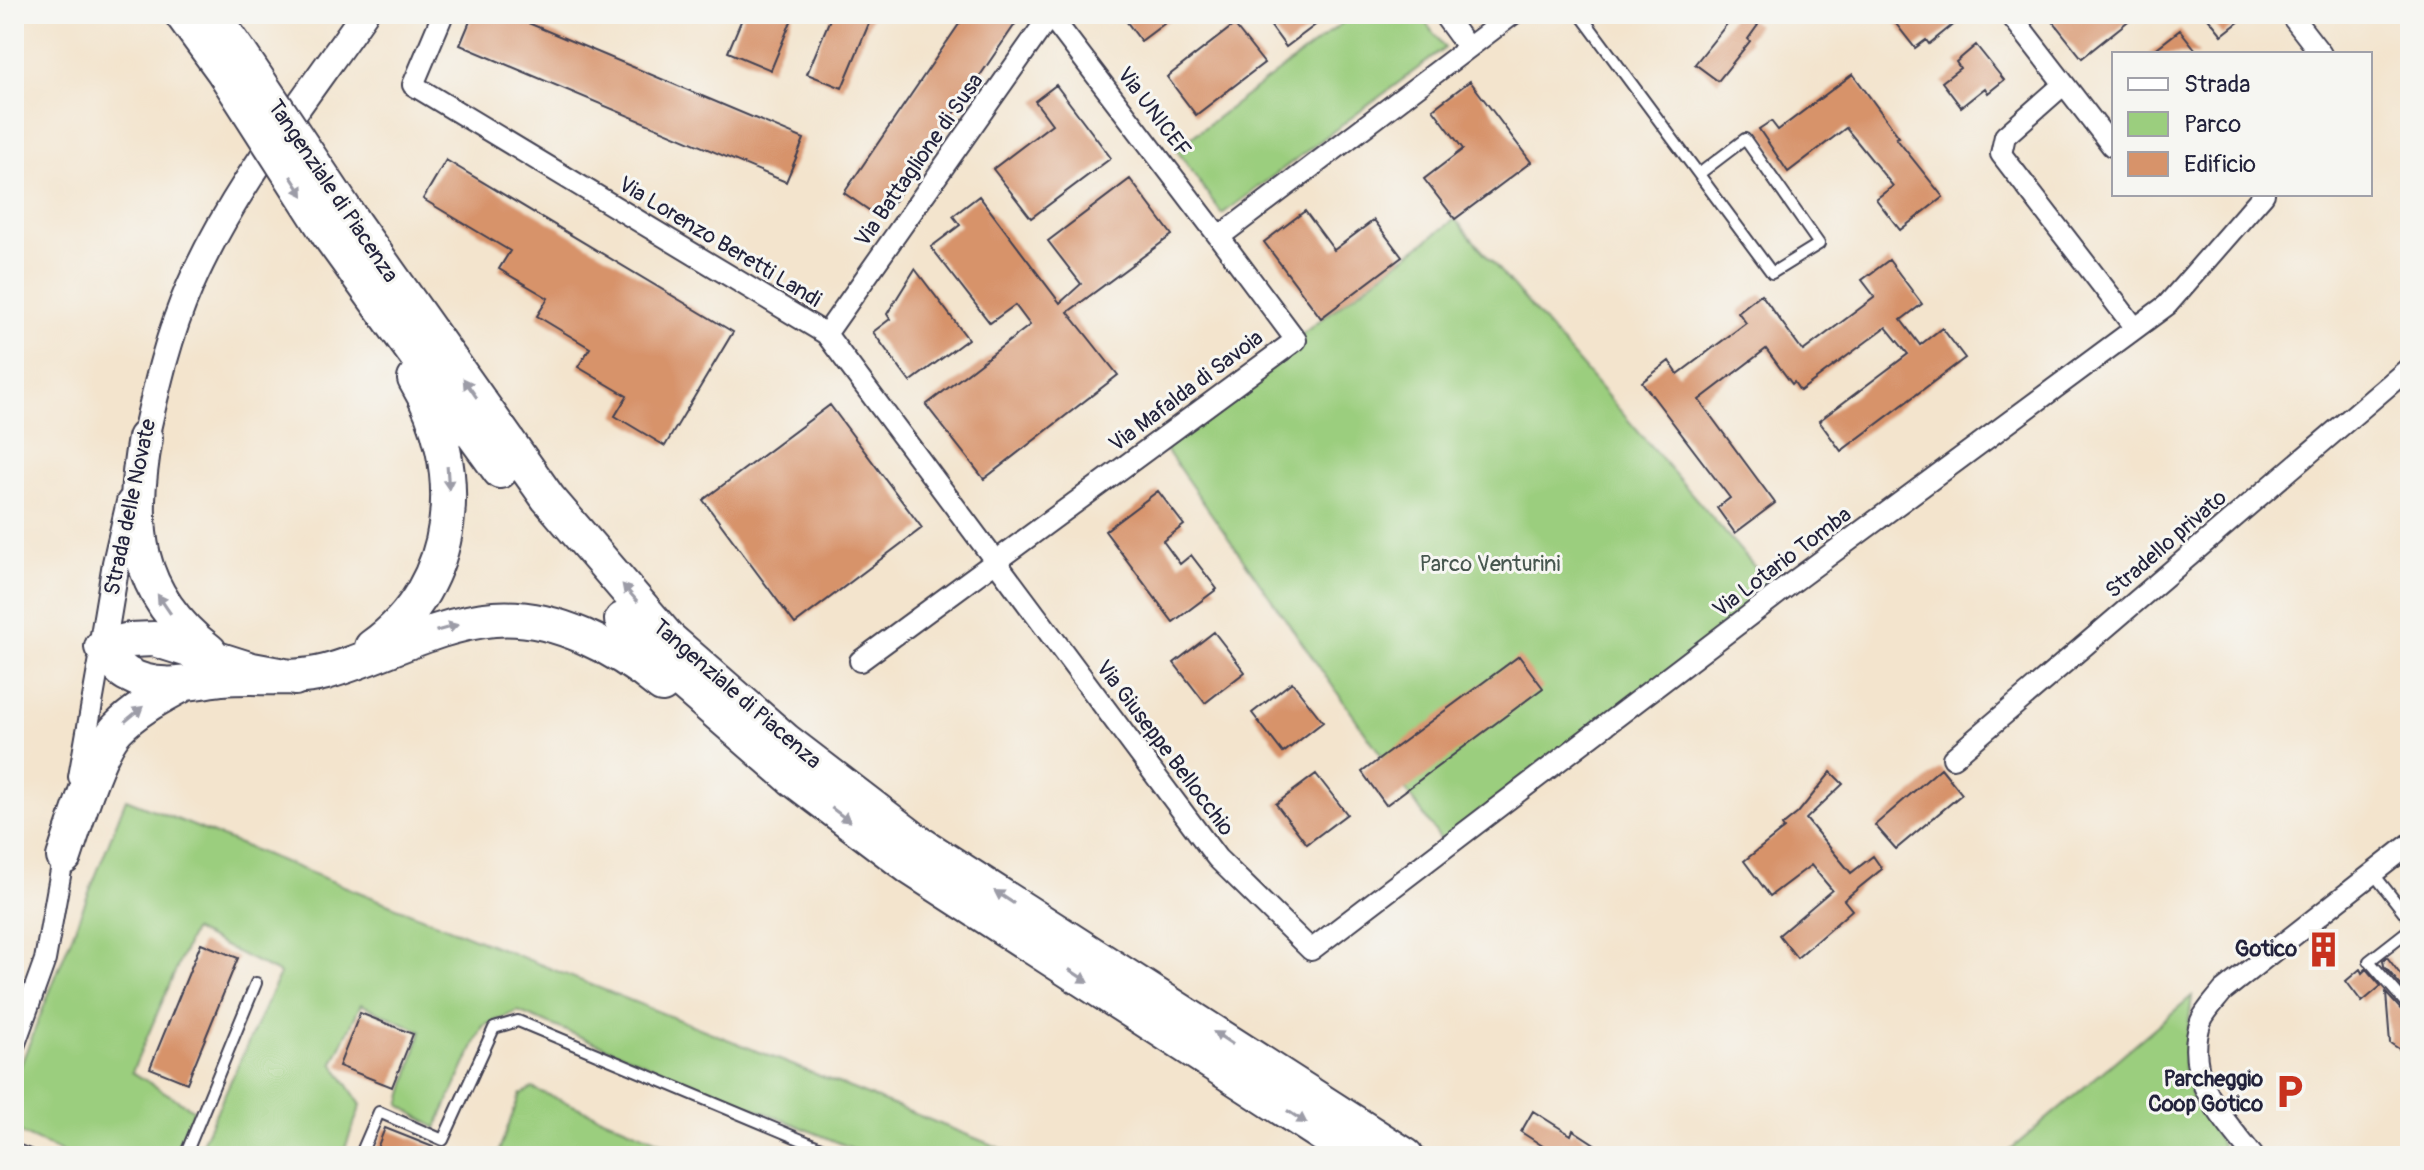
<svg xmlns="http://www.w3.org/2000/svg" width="2424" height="1170" font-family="Pangolin,sans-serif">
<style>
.green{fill:#9bce7e;stroke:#5e785c;stroke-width:2}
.building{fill:#d7936a}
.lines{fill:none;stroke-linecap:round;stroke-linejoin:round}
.service-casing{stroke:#413f51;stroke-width:14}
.minor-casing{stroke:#413f51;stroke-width:24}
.tertiary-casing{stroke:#413f51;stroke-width:30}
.trunk-casing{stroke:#413f51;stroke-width:38}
.service{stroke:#fff;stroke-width:10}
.minor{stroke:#fff;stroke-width:20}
.tertiary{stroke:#fff;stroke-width:26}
.trunk{stroke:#fff;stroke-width:34}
.trunk-bridge-casing{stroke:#413f51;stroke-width:38;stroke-linecap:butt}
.trunk-bridge{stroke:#fff;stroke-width:34}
.oneway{fill:#9c9ca7}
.labels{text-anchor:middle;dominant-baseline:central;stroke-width:6;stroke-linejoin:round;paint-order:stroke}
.street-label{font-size:22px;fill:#22223b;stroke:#f6f6f2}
.park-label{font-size:22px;fill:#46564f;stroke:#f6f6f2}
.poi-label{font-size:22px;font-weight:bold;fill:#22223b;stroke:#f6f6f2;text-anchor:end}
</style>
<rect width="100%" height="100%" fill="#f6f6f2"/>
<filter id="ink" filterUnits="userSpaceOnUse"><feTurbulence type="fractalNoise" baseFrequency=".0125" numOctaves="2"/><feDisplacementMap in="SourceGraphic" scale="16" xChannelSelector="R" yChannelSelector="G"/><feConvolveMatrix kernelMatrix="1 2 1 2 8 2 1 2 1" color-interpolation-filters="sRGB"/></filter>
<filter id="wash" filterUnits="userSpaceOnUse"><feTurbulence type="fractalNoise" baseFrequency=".006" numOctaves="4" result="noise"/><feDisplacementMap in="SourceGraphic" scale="32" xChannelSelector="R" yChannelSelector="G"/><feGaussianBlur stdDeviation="1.8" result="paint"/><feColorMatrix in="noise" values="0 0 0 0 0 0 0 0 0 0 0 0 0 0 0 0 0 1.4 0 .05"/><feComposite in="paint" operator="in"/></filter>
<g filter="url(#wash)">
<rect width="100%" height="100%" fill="#f3e4cd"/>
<!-- green -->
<path class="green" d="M1354,14H1419L1445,48L1222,214L1176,149Z
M1455,219L1778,594L1446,847L1160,441Z
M126,799L1020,1156H871L518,1011L483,1026L436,1128L400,1105L421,1031L361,1004L333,1063L361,1105L342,1156H196L280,974L193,930L132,1072L194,1110L173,1156H70L24,1135L14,1128V1082Z
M2192,996L2184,1067L2192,1099L2229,1156H2003Z
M532,1088L693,1156H497L520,1095Z"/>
<g id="blocks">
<!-- building -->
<path class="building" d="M473,14H507L804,139L786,182L460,45Z
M744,14H794L771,70L728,52Z
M832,14H873L842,88L807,74Z
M966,14H1022L882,219L844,193Z
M1121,14H1177L1141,41Z
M1262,14H1330L1286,47Z
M1735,14H1743L1758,25L1748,39L1750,41L1718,81L1695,64Z
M1901,14H1966L1929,44L1926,40L1915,48L1893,20Z
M2047,14H2137L2082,58Z
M2205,14H2249L2222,35Z
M1234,25L1264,63L1196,115L1167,77Z
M2180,30L2199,54H2149Z
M1976,45L2004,80L1988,93L1985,88L1961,107L1942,82L1960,68L1956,62Z
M1853,74L1899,137L1896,138L1943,197L1900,230L1876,199L1893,186L1846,128L1788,172L1759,129L1771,121L1778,130Z
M1470,81L1531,162L1455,219L1424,179L1463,149L1433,109Z
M1056,85L1111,158L1031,218L993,169L1052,124L1035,101Z
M446,160L733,332L665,446L615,416L627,396L578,367L590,348L537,316L548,298L499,269L510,251L423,199Z
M1130,179L1172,235L1068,312L1118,375L984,479L926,405L1030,325L1015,305L990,323L931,247L960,225L953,216L979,196L1060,303L1081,284L1048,241Z
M1305,211L1334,250L1374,220L1402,257L1321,318L1264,242Z
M1889,260L1922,304L1901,320L1920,345L1942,328L1965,358L1841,451L1819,421L1908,354L1886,327L1800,391L1794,382L1792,384L1766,349L1699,400L1775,503L1735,533L1717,508L1730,498L1642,382L1669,361L1678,374L1746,323L1738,312L1761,294L1803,351L1875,297L1862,280Z
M915,269L968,339L910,382L873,332L890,319L887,314Z
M830,405L922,528L795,624L703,500Z
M1158,491L1184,525L1163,541L1180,564L1191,555L1217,589L1173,622L1105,531Z
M1214,632L1245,672L1205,703L1174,663Z
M1519,656L1543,688L1386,805L1362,772Z
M1292,682L1323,722L1283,753L1252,713Z
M1941,768L1962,794L1896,849L1875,825Z
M1831,772L1843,784L1806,819L1851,873L1873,856L1882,869L1844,900L1852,910L1797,958L1779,935L1832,890L1811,865L1770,896L1744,861L1784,829L1782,826L1798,813Z
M1316,774L1347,814L1307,844L1276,804Z
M201,943L238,958L187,1083L150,1068Z
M2387,957L2410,987V996L2384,966L2383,960Z
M2360,969L2362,973L2366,969L2381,986L2362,1002L2346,981Z
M2386,993L2404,1013L2410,1016V1056L2390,1043Z
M360,1013L413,1034L392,1087L339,1066Z
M1533,1111L1571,1135L1573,1130L1613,1156H1546L1549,1150L1521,1132Z
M385,1128L453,1155V1156H374Z"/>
</g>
</g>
<g filter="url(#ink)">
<use href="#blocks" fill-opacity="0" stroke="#413f51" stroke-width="2"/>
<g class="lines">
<defs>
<path id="service" d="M1580,14L1772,273L1819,244L1745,139L1699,174
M2373,873L2410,920
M2410,929L2369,961L2410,1008
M14,1149L32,1156
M185,1156L256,983
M360,1156L379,1112L443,1140L494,1028L518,1021L840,1156"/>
<path id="minor" d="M443,14L413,85L826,334L1217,858L1311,950L1793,582L2167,305L2264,194
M1443,14L1468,48
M2010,14L2112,146
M2290,14L2321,54
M1050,15L1219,237
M2064,84L2005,136L2001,154L2135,328
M826,334L1051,14
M860,661L1296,340L1219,237L1513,14
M1953,758L2410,367
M79,777L102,647
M14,1046L45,960L65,848
M2253,1156C2222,1116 2182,1077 2201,1021C2205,1011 2216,1000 2223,991L2410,844"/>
<path id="tertiary" d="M141,456C154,399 166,340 190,286C233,188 303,102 364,14
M102,647L116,563L130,502"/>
<path id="trunk" d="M182,14L225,73
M212,14L241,55
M352,221L548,498L668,638L786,741L919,843L1406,1156
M329,235L500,471
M145,438C130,526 133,592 209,651
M622,620L653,657L792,778L911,868L1356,1156
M372,647C460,585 468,467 415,379
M295,678L252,670L154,639L130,640L102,647C109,656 117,668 127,674C158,692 190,682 222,678C257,675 291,681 326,672C383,656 435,624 494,619C554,614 617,648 662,685
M64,857C75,825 96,752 117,729C135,710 158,698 180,686"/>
</defs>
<!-- service casing -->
<use href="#service" class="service-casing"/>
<!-- minor casing -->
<use href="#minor" class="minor-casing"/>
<!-- tertiary casing -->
<use href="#tertiary" class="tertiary-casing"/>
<!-- trunk casing -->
<use href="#trunk" class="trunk-casing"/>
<!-- service -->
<use href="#service" class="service"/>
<!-- minor -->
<use href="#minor" class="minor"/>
<!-- tertiary -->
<use href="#tertiary" class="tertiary"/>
<!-- trunk -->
<use href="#trunk" class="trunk"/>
<defs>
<path id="trunk-bridge" d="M241,55L352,221
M225,73L329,235"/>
</defs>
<!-- trunk-bridge casing -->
<use href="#trunk-bridge" class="trunk-bridge-casing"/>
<!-- trunk-bridge -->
<use href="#trunk-bridge" class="trunk-bridge"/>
</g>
<!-- one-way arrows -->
<defs><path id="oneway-solid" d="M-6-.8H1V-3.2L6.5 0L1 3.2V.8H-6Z" transform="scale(2)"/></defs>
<g class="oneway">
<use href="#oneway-solid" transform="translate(297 186) rotate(57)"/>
<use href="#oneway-solid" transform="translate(470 388) rotate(-125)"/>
<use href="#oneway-solid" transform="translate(448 478) rotate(86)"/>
<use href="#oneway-solid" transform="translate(630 593) rotate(-131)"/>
<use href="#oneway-solid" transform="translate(164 604) rotate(-124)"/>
<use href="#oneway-solid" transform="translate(447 628) rotate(-16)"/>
<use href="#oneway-solid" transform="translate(134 714) rotate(-40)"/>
<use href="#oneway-solid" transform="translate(841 815) rotate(37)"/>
<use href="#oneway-solid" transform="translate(1004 897) rotate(-147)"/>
<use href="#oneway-solid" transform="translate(1079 976) rotate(33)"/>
<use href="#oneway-solid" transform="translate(1223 1038) rotate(-147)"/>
<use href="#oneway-solid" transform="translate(1297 1117) rotate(33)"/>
</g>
</g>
<!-- icons -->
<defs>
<symbol id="building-bare" viewBox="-9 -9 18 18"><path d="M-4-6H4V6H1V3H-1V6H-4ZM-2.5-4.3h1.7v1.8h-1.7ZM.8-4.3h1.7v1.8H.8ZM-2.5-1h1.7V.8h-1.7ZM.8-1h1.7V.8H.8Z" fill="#c8321e" stroke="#f6f6f2" stroke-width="2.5" paint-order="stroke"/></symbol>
<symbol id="parking-bare" viewBox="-9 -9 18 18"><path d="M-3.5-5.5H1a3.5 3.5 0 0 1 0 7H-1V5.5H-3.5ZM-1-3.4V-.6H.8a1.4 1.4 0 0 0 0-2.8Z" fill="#c8321e" stroke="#f6f6f2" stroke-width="2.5" paint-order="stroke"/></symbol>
</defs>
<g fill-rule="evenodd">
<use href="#building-bare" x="2298" y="924" width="51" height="51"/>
<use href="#parking-bare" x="2264" y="1066" width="51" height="51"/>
</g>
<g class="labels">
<!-- street labels -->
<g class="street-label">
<text transform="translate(1154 112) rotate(53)">Via UNICEF</text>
<text transform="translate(919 160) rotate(-55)">Via Battaglione di Susa</text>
<text transform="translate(333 191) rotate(56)">Tangenziale di Piacenza</text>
<text transform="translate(720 242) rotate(31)">Via Lorenzo Beretti Landi</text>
<text transform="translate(1186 391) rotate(-37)">Via Mafalda di Savoia</text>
<text transform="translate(130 507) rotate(-78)">Strada delle Novate</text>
<text transform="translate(2166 544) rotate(-41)">Stradello privato</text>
<text transform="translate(1782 562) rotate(-37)">Via Lotario Tomba</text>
<text transform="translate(737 694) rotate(41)">Tangenziale di Piacenza</text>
<text transform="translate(1165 748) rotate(53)">Via Giuseppe Bellocchio</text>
</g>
<!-- park labels -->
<g class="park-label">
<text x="1490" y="564">Parco Venturini</text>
</g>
<!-- poi labels -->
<g class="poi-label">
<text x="2297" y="949">Gotico</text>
<text x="2263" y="1079">Parcheggio<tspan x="2263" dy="25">Coop Gotico</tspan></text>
</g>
</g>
<!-- margin -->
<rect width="2424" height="1170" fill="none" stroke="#f6f6f2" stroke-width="48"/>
<!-- legend -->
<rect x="2112" y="52" width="260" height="144" fill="#f6f6f2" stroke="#a1a1a9" stroke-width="2"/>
<rect x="2128" y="78" width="40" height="12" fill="#ffffff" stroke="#a1a1a9" stroke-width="2"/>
<text x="2184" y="92" font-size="24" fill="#22223b">Strada</text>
<rect x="2128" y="112" width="40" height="24" fill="#9bce7e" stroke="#a1a1a9" stroke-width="2"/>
<text x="2184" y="132" font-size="24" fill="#22223b">Parco</text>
<rect x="2128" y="152" width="40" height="24" fill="#d7936a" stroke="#a1a1a9" stroke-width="2"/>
<text x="2184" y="172" font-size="24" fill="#22223b">Edificio</text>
</svg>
